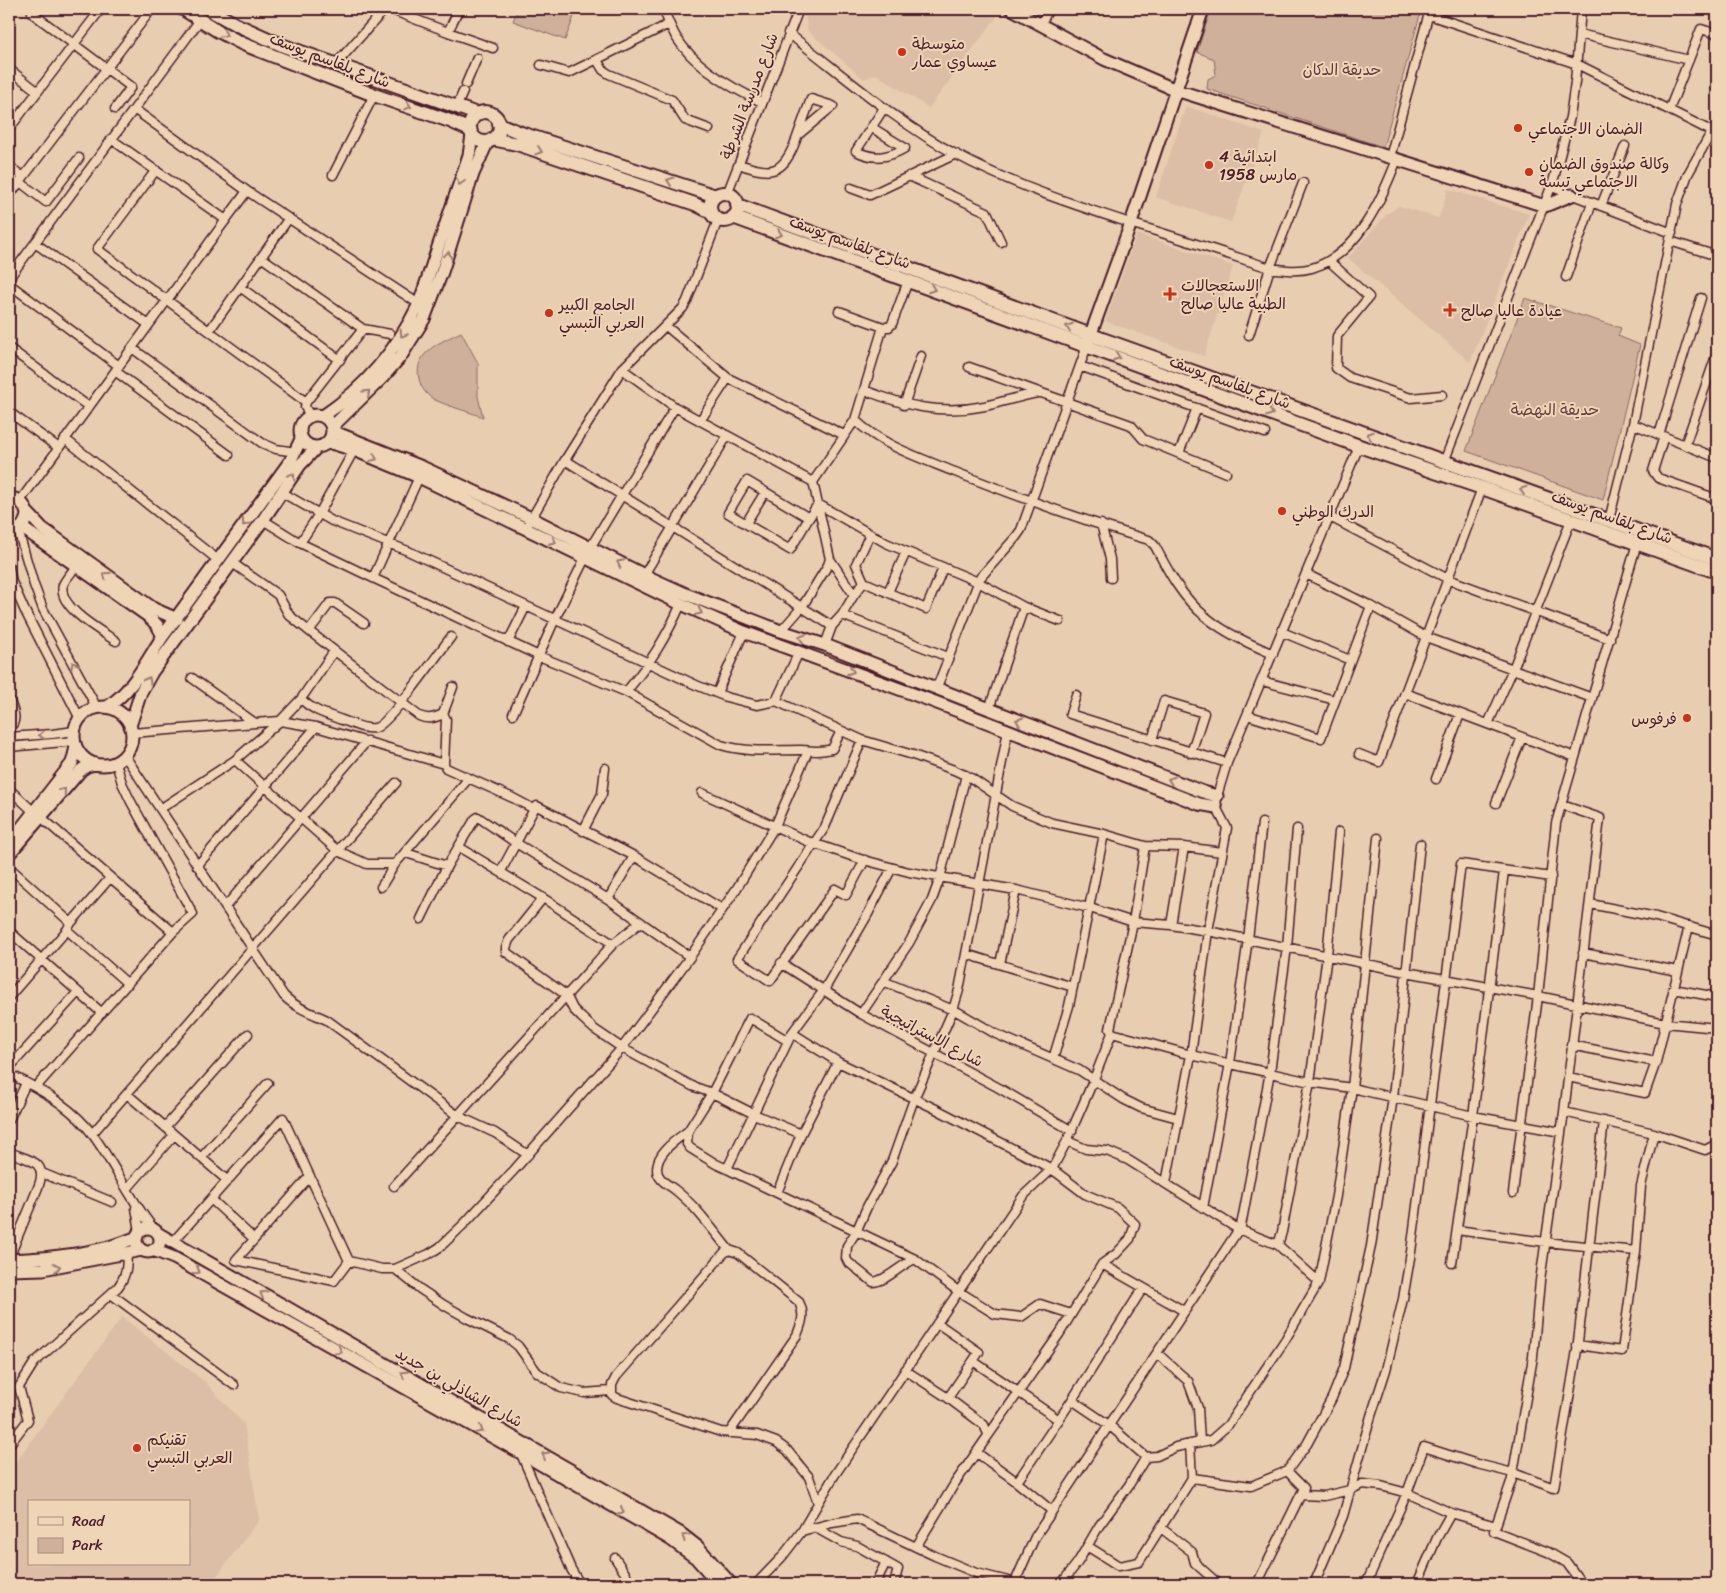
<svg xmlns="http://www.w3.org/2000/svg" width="1726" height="1593" font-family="Sriracha,'Playpen Sans Arabic',sans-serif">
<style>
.built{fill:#dbbea5;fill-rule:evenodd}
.green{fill:#ceb09b;stroke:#8c6863}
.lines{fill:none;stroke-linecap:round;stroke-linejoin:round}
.street-casing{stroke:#4a1f2b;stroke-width:11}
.secondary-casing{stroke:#4a1f2b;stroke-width:15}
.primary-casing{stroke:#4a1f2b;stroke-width:16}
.street{stroke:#efd4b6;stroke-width:8}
.secondary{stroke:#efd4b6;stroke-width:11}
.primary{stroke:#efd4b6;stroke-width:12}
.oneway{stroke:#9c7a70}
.poi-dot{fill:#c8321e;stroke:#efd4b6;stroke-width:2}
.labels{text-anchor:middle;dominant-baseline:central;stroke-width:4;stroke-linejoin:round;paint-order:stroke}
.poi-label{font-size:16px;fill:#4a1f2b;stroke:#efd4b6;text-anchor:start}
.street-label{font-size:16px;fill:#4a1f2b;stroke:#efd4b6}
.park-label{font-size:16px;fill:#643c41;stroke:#efd4b6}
</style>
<rect width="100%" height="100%" fill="#e8cdb0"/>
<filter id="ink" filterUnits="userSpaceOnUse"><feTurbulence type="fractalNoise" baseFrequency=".02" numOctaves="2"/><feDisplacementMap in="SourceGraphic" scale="10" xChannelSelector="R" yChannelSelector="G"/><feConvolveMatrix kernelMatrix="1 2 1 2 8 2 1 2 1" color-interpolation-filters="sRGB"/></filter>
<g filter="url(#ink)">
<!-- built -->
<path class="built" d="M807,9H990L998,15L929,108L876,74L864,79L808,31L805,14Z
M1186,106L1264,133L1231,222L1156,197Z
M1448,189L1529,214L1470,362L1348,258L1387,214L1399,206L1439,218Z
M1137,234L1233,266L1204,356L1105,321Z
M122,1317L205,1382L244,1424L259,1520L211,1584H9V1471ZM29,1502H189V1564H29Z"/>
<!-- green -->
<path class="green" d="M518,9H560L575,14L565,40L513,21Z
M1211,9H1400L1420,15L1383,147L1207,89L1208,79L1216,75L1214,59L1197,52Z
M1525,298L1621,328L1618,336L1640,345L1603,500L1466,451Z
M461,332L478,363V397L483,417C467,411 450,407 435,400C427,396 421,388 419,379C413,352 441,342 461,332Z"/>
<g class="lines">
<defs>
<path id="street" d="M36,9L32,13L131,87L115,109
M389,9L448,32L459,9
M663,9C667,18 671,28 676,37C695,67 731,88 762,102
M1429,15L1577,64L1717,134
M1040,25L1049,9
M448,32L493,48
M788,33C843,75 896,122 957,155C1013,185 1072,204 1133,224C1179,238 1224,253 1270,268C1284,270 1298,272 1312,268C1357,255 1382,199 1397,159
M1579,34L1689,60
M597,60L603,70L609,74L672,100L685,120L709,129
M335,65L385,9
M541,65L569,73L669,24
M9,69L37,91
M466,84L477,58
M456,108L463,92
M134,109L247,191L419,304
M1669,110L1701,29L1717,34
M871,127L905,148C888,158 874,160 856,151L884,108
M9,129L101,9
M111,139L226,220
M1390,157L1430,9
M739,164C772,176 783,174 796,140C801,126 806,112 811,99L833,106L798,135
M9,166L23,177
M156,170L97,249L306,402
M333,175L374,95
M909,176L987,212L1001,242
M20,182L46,202L79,158
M1552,187L1672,233
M851,188L870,195L956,154
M727,194L799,9
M9,196L148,14
M1601,206L1625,146
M1670,241L1717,256
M35,243L149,325
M261,257L363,329L390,334
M1329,261L1369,297L1337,336L1336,368L1350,378L1411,398L1442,395
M1566,277L1592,203
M9,278L200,20
M9,284L119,366
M240,287L340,360
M839,311L883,327H889L892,324L908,281
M666,326L728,378L844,435
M209,331L289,218
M1249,335L1270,268L1303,183
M9,348L89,407
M132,348L262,443L276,449L296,452
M1080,366L1265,433
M969,367L1131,425L1143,439L1226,473
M622,369L675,407L813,482
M115,371L229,455
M864,390C905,406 941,415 985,406C1003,402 1020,396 1038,393
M904,405L921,356
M9,412L59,448
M310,416L305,407L306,402L363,329
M855,420C882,446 921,458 955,472C1019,497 1084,521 1149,540L1155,546C1168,571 1182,598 1206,617C1225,633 1250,644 1273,654
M700,421L728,378
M1633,424L1717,458
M1659,435L1701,298
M1664,436L1653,471L1658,478L1717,499
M65,439L218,560
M1685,445L1717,353
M1179,453L1197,408
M565,460L832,626
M1444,462L1553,182L1570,117L1575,82L1581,9
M747,481L809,518L790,550L728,513Z
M281,492L332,521L408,551L696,685L726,697L757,705L776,701L862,740L913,755L954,770L971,778L1012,806L1052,823L1104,834L1145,846L1184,847L1222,852
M20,501L247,191
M1330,517L1448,579L1610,639
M809,518L818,504L886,543L978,582L1024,607L1060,621
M263,520L300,543L373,578L539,656L626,692
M1609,520L1633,424L1677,204L1688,174L1712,131
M746,523L765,492
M1101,524L1110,559L1111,578
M526,528L565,460L622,369L683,308L687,301L718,220
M18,530L34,585L43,609L97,708
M300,543L319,514L354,450
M231,562L278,595L289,615L309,631L419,716C428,720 435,718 443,714L453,687
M77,565C73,571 65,579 63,585C57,607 101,631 116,641
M9,567L12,582L24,609L80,719
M1306,574L1371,606L1426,637L1592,698
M644,575L727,436
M373,578L419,477
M864,582L856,564L870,534
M888,592L906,552
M854,595L864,582L926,609L943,568
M681,604C666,638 650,663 626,692L721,745C748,753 773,750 800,750C815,750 817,753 832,749L841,731
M842,615L948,657
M309,631L330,603H335L364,623
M781,631L802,607L828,565L830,559L813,482L855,420L883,327
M1282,632L1350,660
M508,642L526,606
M825,645L832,626L842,615L854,595L830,559
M334,651L301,699C313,711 326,714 342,720C352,723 364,730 375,728C388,726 439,652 451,637
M1262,681L1335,700
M937,687L980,578L1016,537L1021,530L1087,346
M717,693L744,632
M1405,693L1575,757
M1076,695L1070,714L1227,763
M9,699C13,710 19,720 9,729
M776,701L799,652
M989,709L1024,607
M443,714L446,719L444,764L446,768L513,798L534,809
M513,714L555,619L590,548L675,407
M1247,715L1321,738L1371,606
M255,723L280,721L316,727L444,764
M1488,724L1513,669L1571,520
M132,733L255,723L192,678
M9,737L52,734L75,731
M862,740L825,827L737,959L770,981L835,889L846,895L865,860
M1152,740L1164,701L1204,713L1191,753
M9,747L75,741
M1359,754L1379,762L1482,488
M125,756L284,996C296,1008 312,1013 327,1020L458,1116L495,1133L528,1155
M235,760L338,851L367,864H395
M1436,779L1460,714
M9,789L34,812
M702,793L807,841L860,859L909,872L1016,890L1093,909L1133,922L1171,925L1208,931L1406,972L1538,996L1665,1023L1717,1028
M1496,803L1522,737
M1562,805L1600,818L1564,1112L1540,1281L1533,1357L1512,1479L1494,1531L1548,1552L1567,1563L1582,1584
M160,809L235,760L280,721L301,699
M41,817L173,932
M583,831L602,794L605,768
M1145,846L1133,922L1110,1029L1112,1033L1191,1055L1310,1082L1352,1088L1473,1116L1561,1132
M406,853L447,866L421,919
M197,866L316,727
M447,866L475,819L478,817L516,843L501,871
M9,867L71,923
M381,887L395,864L469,778
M543,898L509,940L506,948V952L566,995L573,1009L582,1018L594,1029L622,1048L692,1086L712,1093L754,1114L801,1134L777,1193L915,1259L958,1291L995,1314L1021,1317L1040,1304L1071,1314
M608,899L634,856
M1590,904L1656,917L1717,935
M225,907L367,741
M1171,925L1184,847
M67,930L128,984
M9,931L102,1013
M613,944L641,922
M1583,953L1678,971
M966,954L1073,987
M690,957L608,899L516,843L534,809L537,806L634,856L722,909
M781,963L861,1014L999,1088L1072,1131
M1000,964L1016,890
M883,981L958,1012L996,1034L1079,1070L1123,1099L1141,1108L1178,1118
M1673,989L1717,997
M9,997L67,930L71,923L110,878
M861,1014L909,943L932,900L940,878L966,775
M792,1033L838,1062L936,1109L1052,1169L1085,1194L1118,1208L1135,1224L1130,1239L1116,1254L1102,1264L1060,1333L955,1483L916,1547
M788,1041L750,1018L712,1093L688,1131L687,1144L690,1148L716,1164L727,1169L792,1033L824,990L868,914L892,868
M1571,1045L1656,1062
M1053,1059L1069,1006L1104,834
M9,1068L78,992
M9,1074C39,1088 73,1107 93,1135C115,1165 130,1200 154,1229
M1568,1077L1645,1093L1656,1062L1689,926
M36,1087L173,932L193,914L130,800L122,783L116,763
M127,1094L228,1181
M1564,1112L1654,1133L1705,1150L1717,1144
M9,1120L26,1083
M165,1127L248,1034
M688,1131C676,1140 657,1152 657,1169C657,1179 667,1184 674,1189C696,1206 712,1229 729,1250
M92,1134L396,783
M801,1134L838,1062
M1067,1141L1086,1149L1107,1151L1128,1160L1238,1229L1278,1245L1319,1282
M9,1152C27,1160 48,1160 39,1185L9,1258
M201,1158L268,1083
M727,1169L777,1193
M42,1173L112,1202
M310,1176L236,1260L334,1281L349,1261
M1166,1183L1191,1055L1208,931L1227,828L1216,807L1217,796L1227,763L1359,446
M394,1186L613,944L543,898L459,847
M127,1189L174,1135
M1513,1193L1538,996L1556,823L1637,543
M211,1199L254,1239
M136,1208L140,1231
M1203,1208L1230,1063L1248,939L1262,823
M1457,1230L1545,1242L1636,1251
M172,1243L283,1118L349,1261
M1278,1245L1282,1232L1310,1082L1327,955L1339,832
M915,1259C900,1265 887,1281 873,1282L848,1262L846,1258L847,1246L856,1232L867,1207L892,1161L914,1099L953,1010L959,990L966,954L1008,730
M349,1261L382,1269H395L429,1254L440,1247L464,1224L515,1169L622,1048L690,957L737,888L775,826L808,751
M1452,1263L1473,1116L1504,871
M1102,1264L1184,1311
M395,1269L420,1289L444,1305L467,1318L509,1339L518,1346L537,1372L561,1388L584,1393L611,1391
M1143,1288L1072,1400L1109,1425L1146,1457
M111,1294L234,1385
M937,1323L979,1352L973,1361
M1577,1345L1622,1351L1636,1251L1641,1186L1654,1133
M1157,1353L1188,1381L1198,1408L1200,1442
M905,1370L948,1398L984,1425L988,1434
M948,1398L973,1361L1059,1420
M729,1433L797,1335C802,1323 805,1314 799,1302L738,1253L729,1250L724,1253L616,1377L612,1385V1395L617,1398L721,1432L757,1435L776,1442L787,1450L809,1477L818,1503
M1190,1444L1192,1478
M9,1445L28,1420L19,1387L34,1363L118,1287C126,1276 128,1266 126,1252
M977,1453L1013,1479L1052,1511
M521,1454L571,1569L580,1584
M1017,1482L1072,1400
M1301,1495L1324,1496L1350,1490L1362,1484L1381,1486L1407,1493L1451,1513L1496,1526
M816,1528L841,1542L857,1546L898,1569L894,1584
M1161,1528L1192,1552L1195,1563L1214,1580L1215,1584
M802,1531L832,1523L857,1519L935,1556L976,1573L1020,1584
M1087,1546L1119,1566L1139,1562L1192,1478L1251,1486L1287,1471
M615,1558L632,1584
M1015,1582L1035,1537L1241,1226L1270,1072L1287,947L1297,829
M756,1584L782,1557L802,1531L834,1476L1023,1196L1052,1169L1067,1141L1094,1079L1112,1033
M875,1584L886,1562
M1061,1584L1078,1562L1099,1526L1129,1485L1146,1457L1157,1456L1176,1447L1211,1440L1228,1425L1285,1340L1319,1282L1336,1196L1352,1088L1378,838
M1257,1584L1304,1488L1287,1471L1307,1444L1332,1398L1344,1368L1371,1246L1393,1097L1420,844
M1314,1584L1343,1516L1371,1416L1386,1370L1403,1299L1411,1252L1461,864L1551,877
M1366,1584L1407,1493L1424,1447L1477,1464L1513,1473L1554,1488L1577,1350L1604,1121
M1417,1584L1437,1538L1451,1513"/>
<path id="secondary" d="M1012,9L1104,59L1176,90L1545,206L1572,195
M1088,342L1131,223L1203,9
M300 431a16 16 0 1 1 32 0a16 16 0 1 1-32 0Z
M323,416C365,388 397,349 419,304L469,155L472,135
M332,427L383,377L401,356L424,319L442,272L473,174L488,141
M332,431L422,467L531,518L644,575L686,594L781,631L825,645L1203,792L1217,796
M328,442L354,450L419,477L681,604L744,632L932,701L1199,804L1216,807
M9,498C19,498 26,505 27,515C25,526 19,531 9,532
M26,511L42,528L154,609L177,619
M21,527L148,616L157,625L163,636
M107,707C133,691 146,661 163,636C206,577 249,518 291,460L301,439
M74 736a29 29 0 1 1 58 0a29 29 0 1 1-58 0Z
M130,726L141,692L152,672L263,520L300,465L317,447
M11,841L72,763L76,747
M9,854L81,770L87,766L94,764
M136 1240a12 12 0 1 1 24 0a12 12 0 1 1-24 0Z
M159,1234L680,1533L698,1547L731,1584
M153,1250L174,1258L521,1453L670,1539L696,1558L719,1584
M9,1260C50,1258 99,1254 137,1237
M9,1270L43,1269L142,1250"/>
<path id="primary" d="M183,9L218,31L243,44L374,95L450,121L470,130
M208,9L235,24L284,46L477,114
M470 127a15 15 0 1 1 30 0a15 15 0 1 1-30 0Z
M499,124L521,133L716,196
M492,139L517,144L695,204L711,212
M710 207a14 14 0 1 1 28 0a14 14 0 1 1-28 0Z
M737,205L1091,335L1717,559
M733,217L1359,446L1482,488L1717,572"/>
</defs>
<!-- street casing -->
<use href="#street" class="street-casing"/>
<!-- secondary casing -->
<use href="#secondary" class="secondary-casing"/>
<!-- primary casing -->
<use href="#primary" class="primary-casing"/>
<!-- street -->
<use href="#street" class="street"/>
<!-- secondary -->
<use href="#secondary" class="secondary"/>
<!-- primary -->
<use href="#primary" class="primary"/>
</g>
<!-- one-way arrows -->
<defs><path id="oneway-chevron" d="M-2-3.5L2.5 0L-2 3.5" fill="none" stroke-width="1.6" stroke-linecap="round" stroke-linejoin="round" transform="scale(1.25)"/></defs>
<g class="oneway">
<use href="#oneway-chevron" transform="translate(224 34) rotate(27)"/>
<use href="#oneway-chevron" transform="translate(408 106) rotate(19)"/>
<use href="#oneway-chevron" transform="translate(539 151) rotate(19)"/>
<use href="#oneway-chevron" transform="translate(670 181) rotate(-162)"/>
<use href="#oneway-chevron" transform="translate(460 182) rotate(108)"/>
<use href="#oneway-chevron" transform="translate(779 234) rotate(20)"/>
<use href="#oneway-chevron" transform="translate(448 255) rotate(-73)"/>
<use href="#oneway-chevron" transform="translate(932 289) rotate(20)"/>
<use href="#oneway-chevron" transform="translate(1069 327) rotate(-160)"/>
<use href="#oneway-chevron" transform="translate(403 334) rotate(122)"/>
<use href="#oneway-chevron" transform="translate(1117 357) rotate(20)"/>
<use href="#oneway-chevron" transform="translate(367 393) rotate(-43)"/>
<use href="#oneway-chevron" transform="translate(1270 413) rotate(20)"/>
<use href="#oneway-chevron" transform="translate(1370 435) rotate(-160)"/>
<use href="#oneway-chevron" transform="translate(374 458) rotate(22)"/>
<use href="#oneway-chevron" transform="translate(292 476) rotate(-56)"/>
<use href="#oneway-chevron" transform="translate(1523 490) rotate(-161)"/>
<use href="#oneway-chevron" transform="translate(245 523) rotate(126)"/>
<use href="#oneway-chevron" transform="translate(553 541) rotate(27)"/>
<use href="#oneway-chevron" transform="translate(620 563) rotate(-153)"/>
<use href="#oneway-chevron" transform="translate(106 575) rotate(-144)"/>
<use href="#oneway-chevron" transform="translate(699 612) rotate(24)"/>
<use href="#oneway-chevron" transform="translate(802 638) rotate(-163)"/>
<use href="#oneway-chevron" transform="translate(74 665) rotate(-118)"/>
<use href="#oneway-chevron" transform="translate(851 671) rotate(20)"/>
<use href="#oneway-chevron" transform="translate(148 680) rotate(-60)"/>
<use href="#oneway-chevron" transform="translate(1019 721) rotate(-159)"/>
<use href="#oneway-chevron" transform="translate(42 735) rotate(177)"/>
<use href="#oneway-chevron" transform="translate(1171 780) rotate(-159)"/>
<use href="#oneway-chevron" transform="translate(63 791) rotate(-50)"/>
<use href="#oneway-chevron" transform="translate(57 1267) rotate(-10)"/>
<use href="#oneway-chevron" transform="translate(197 1271) rotate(29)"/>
<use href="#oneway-chevron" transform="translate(263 1294) rotate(-150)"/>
<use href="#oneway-chevron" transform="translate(339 1351) rotate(29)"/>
<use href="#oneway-chevron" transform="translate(404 1374) rotate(-150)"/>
<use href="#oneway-chevron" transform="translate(480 1430) rotate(29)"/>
<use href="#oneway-chevron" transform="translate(545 1455) rotate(-150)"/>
<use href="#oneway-chevron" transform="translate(621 1511) rotate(29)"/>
<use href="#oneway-chevron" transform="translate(685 1537) rotate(-145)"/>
</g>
</g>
<!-- markers -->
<g class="poi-dot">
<circle cx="902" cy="52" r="5"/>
<circle cx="1518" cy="128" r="5"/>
<circle cx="1209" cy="165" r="5"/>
<circle cx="1529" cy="172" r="5"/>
<path d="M1167.5 286.5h5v5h5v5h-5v5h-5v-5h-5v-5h5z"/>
<path d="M1447.5 302.5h5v5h5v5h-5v5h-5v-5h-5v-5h5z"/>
<circle cx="549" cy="313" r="5"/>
<circle cx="1282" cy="511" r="5"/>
<circle cx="1687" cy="718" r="5"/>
<circle cx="137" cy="1448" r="5"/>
</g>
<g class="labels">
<!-- poi labels -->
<g class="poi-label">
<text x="912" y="43">متوسطة<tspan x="912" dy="18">عيساوي عمار</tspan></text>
<text x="1528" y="128">الضمان الاجتماعي</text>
<text x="1219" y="156">ابتدائية 4<tspan x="1219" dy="18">مارس 1958</tspan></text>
<text x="1539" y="163">وكالة صندوق الضمان<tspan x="1539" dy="18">الاجتماعي تبسة</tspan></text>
<text x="1181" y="285">الاستعجالات<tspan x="1181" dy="18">الطبية عاليا صالح</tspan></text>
<text x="559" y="304">الجامع الكبير<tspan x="559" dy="18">العربي التبسي</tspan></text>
<text x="1461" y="310">عيادة عاليا صالح</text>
<text x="1292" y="511">الدرك الوطني</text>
<text x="1677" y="718" text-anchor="end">فرفوس</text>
<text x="147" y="1439">تقنيكم<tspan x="147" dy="18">العربي التبسي</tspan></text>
</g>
<!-- street labels -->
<g class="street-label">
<text transform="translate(330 60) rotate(21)">شارع بلقاسم يوسف</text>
<text transform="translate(749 96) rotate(-69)">شارع مدرسة الشرطة</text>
<text transform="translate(850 242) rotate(20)">شارع بلقاسم يوسف</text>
<text transform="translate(1230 382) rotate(20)">شارع بلقاسم يوسف</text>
<text transform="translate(1612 517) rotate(20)">شارع بلقاسم يوسف</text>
<text transform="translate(932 1036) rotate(28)">شارع الاستراتيجية</text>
<text transform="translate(459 1387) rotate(30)">شارع الشاذلي بن جديد</text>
</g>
<!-- park labels -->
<g class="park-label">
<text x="1342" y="69">حديقة الدكان</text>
<text x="1555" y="409">حديقة النهضة</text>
</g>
</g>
<!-- margin -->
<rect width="1726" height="1593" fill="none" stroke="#efd4b6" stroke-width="30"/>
<rect x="15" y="15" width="1696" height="1563" fill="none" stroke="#4a1f2b" stroke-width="2" filter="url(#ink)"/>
<!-- legend -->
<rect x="28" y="1500" width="162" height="65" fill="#efd4b6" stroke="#ad8c7e"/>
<rect x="38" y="1517" width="25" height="8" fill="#efd4b6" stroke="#ad8c7e"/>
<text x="72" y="1526" font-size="15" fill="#4a1f2b">Road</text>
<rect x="38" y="1538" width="25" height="15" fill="#ceb09b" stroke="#ad8c7e"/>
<text x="72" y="1550" font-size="15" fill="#4a1f2b">Park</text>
</svg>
